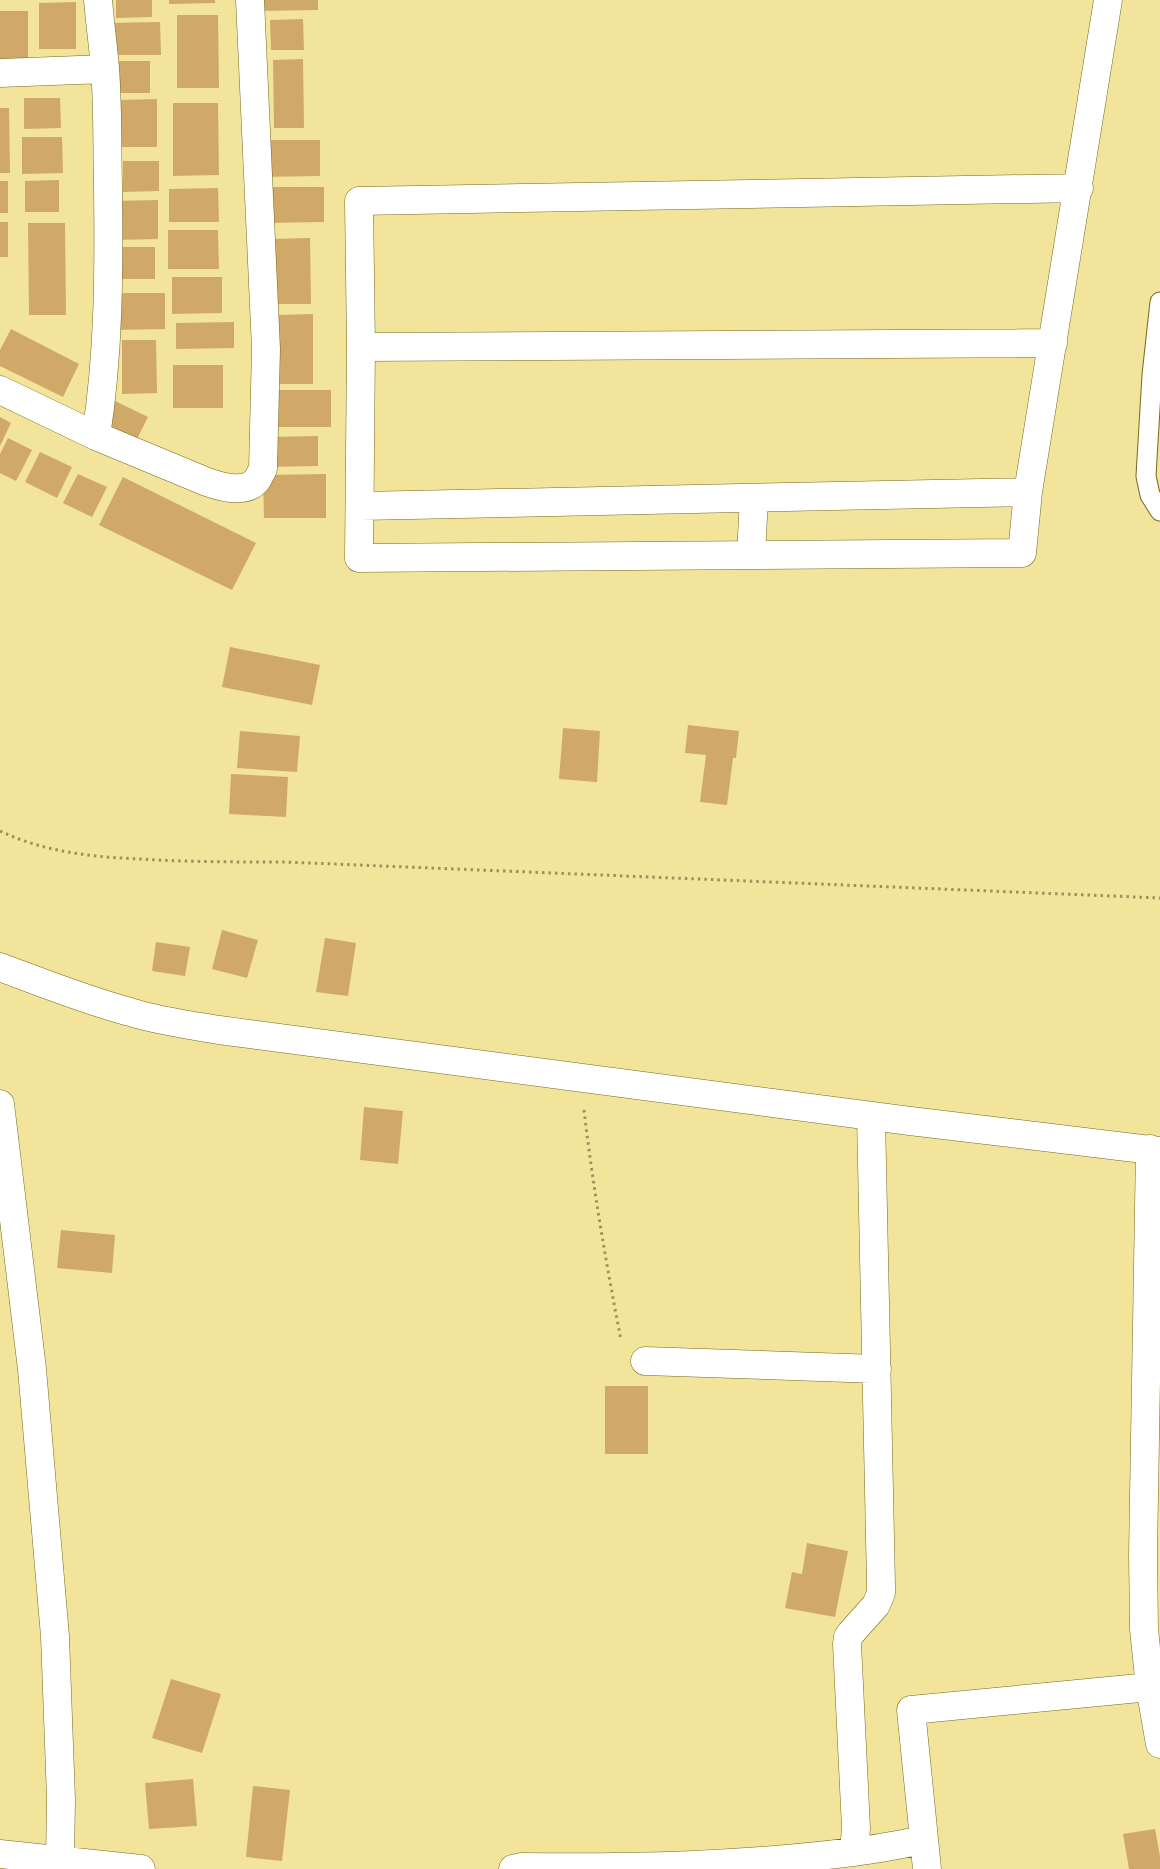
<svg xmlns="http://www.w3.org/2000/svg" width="1160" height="1869" font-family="'Nunito Sans',sans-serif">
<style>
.building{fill:#d0a968}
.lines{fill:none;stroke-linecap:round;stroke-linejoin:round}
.service-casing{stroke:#76691d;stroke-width:21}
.minor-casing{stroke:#76691d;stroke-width:29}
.path{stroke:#9b915a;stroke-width:3;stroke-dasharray:2.5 4;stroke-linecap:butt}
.service{stroke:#fff;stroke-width:19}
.minor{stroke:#fff;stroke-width:28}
</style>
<rect width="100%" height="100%" fill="#f2e49a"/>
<!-- building -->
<path class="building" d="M116,0H152V17L116,18Z
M169,0H215V3L169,4Z
M258,0H318V10L258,11Z
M76,2V49H39V3Z
M0,11H28V59H0Z
M177,15H218L219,88H177Z
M303,19L304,50H271L270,20Z
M160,22L161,55H106V23Z
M303,59L304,128H274L273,60Z
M114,61H150V93H114Z
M24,98H60L61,128L24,129Z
M157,99V147H120L119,100Z
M173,103H218L219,175L173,176Z
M0,108H9L10,173H0Z
M22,137H62L63,173L22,174Z
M262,140H320V176L262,177Z
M123,161H159V191L123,192Z
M59,180V212H25V181Z
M0,181H8V213H0Z
M263,187H324V222L263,223Z
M218,188L219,222H169V189Z
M158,200V239L112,240L111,201Z
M0,222H8V257H0Z
M28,223H65L66,315H29Z
M168,230H218L219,269H168Z
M310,238L311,304H270L269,239Z
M120,247H155V279H120Z
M172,277H222V313L172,314Z
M113,293H165V329L114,330Z
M313,314V384H278L277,315Z
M234,322V348L176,349V323Z
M11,329L79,364L63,397L0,366V350Z
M122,340H156L157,393L122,394Z
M173,365H223V408H173Z
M267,390H331V427H267Z
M113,400L148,417L133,447L99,430Z
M0,417L11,423L0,446Z
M318,436V466L265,467V437Z
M8,438L32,450L16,481L0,473V454Z
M40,452L72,467L57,498L25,482Z
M78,474L107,487L92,517L63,503Z
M326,474V518H264L263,475Z
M123,477L256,543L232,590L99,525Z
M230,647L320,665L312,705L222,687Z
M688,725L739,731L736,758H733L727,805L700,802L706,755L685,753Z
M563,728L600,731L597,782L559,779Z
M240,731L300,736L297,772L237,768Z
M231,774L288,777L286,817L229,814Z
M222,930L258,940L247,978L212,969Z
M325,938L356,943L348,996L316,992Z
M156,942L190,947L185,976L152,971Z
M364,1107L403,1111L398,1164L360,1160Z
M61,1230L115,1235L112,1273L57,1268Z
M605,1386H648V1454H605Z
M807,1543L848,1551L835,1617L785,1608L792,1572L802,1574Z
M171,1679L221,1694L202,1753L152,1738Z
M193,1779L197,1826L149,1829L145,1783Z
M253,1786L290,1790L282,1861L246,1857Z
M1155,1829L1160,1856V1869H1129L1123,1834Z"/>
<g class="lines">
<defs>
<path id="service" d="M1160,302L1152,375L1146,476L1150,495L1160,511"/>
<path id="minor" d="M0,73L105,69
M1079,188L359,201L361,347L359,558L1022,553L1028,492L1108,0
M361,347L1053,343
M0,390L96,436L207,482C221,487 246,494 257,480C259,477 261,472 263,469L266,349L250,0
M96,436C109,353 109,270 108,186C107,147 108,107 105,68C103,45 100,23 98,0
M361,506L1028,492
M751,555L754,498
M0,967C43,983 85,1000 130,1012C159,1021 189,1025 219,1030L910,1121L1160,1151
M0,1104L32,1369L55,1636L61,1799L60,1859
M1150,1149L1143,1555L1144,1629L1150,1687L1160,1744
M645,1361L877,1369
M854,1852L856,1828L847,1644L848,1637L851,1633L876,1605L881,1593V1585L871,1116
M0,1854L141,1869
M513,1869L522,1867C632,1868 743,1866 853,1852C877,1849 901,1844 924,1840
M927,1869L911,1710L1150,1687"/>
</defs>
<!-- service casing -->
<use href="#service" class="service-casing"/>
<!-- minor casing -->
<use href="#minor" class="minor-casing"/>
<!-- path -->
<path class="path" d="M0,831C44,852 92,857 140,859C188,862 237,862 285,862L1160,898
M584,1110C593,1187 606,1263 621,1340"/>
<!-- service -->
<use href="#service" class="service"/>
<!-- minor -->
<use href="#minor" class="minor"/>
</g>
</svg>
